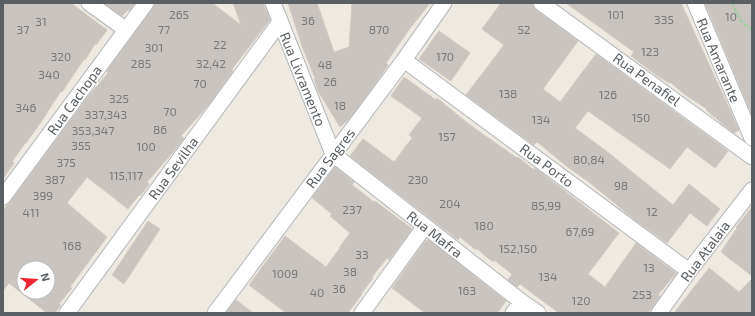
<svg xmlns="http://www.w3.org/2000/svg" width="755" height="316" font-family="'Exo 2',sans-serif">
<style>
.building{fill:#c9c4bf;stroke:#d3cac0;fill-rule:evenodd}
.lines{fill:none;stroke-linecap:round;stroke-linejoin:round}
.minor-casing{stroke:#b2b6ba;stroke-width:17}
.path{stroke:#99cfa0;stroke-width:2;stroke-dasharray:4 2;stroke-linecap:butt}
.minor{stroke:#fff;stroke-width:15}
.labels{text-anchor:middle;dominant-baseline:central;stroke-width:3;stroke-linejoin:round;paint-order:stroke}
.number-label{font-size:12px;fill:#76787a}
.street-label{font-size:14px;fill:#5a5f63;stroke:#fff}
</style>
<rect width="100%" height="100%" fill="#eee9e1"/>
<!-- building -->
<path class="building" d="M3,3H71L107,30L96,45L95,44L85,60L84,59L62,92L61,91L39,125L26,143H25L12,162L14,163L3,179Z
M104,3H135L129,11L128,10L122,16Z
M156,3H212L241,25L233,3H263L270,20L232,69L233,71L211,102L181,136L184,138L180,144L147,182L149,184L140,196L139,195L128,209L87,177L67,203L107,237L70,287L72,288L59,304L61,305L55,313H47L9,283L3,291V210L10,202L87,98L108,73L107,71ZM24,268H48V292H24Z
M288,3H317L334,52L349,47L352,3H430L408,31L386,63L388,65L373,87L350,118L340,127L318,91L314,79L315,78L302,46Z
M501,3H532L536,10L578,41L543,89L560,102L596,54L728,151L715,168L687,147L670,169L588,111L575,128L605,150L673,205L689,184L720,209L707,226L690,213L667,243L635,220L589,182L569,168L537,142L534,145L466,95L504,45L482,29Z
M566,3H681L739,130L734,133L724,125L706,110L707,109L684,94L670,82L669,83L656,75L631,56L634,52Z
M705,3H752V115Z
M439,31L470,53L451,81L419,59Z
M404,77L436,100L437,98L470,125L517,158L518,157L534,170L535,168L619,233L588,274L605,287L636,243L676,273L658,295L660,296L648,313H559L520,284L517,287L508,280L512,274L494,260L493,262L477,249L476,250L460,237L458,240L350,156L363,139L394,162L412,138L409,135L422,118L391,96Z
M335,167L354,182L352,185L374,202L375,201L412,229L389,260L387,258L372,277L373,278L361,294H362L348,313H286L249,285L285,236L326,267L340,248H339L350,233L330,216L332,214L312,198Z
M752,207V276L721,252L737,228L736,227Z
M148,221L160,229L124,284L112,275Z
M426,240L428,241L429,240L506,301L497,313H425L392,288Z
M709,268L739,292L752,279V313H674Z
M236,300L253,313H226Z"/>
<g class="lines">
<defs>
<path id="minor" d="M89,3L125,29
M273,3L333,154L522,302L538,313
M541,3L752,157
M695,3L752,138
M404,60L689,271
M3,197L146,3
M67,313L280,22
M215,313L404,60L444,3
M362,313L425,226
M513,313L522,302
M659,313L689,271L752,190"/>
</defs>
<!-- minor casing -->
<use href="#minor" class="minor-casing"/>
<!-- path -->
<path class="path" d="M732,3L741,21L752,30"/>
<!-- minor -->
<use href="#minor" class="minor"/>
</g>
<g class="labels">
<!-- number labels -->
<g class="number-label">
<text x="179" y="14">265</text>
<text x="616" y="14">101</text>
<text x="731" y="16">10</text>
<text x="664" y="19">335</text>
<text x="308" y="20">36</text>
<text x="41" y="21">31</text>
<text x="23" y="29">37</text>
<text x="164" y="29">77</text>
<text x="379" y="29">870</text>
<text x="524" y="29">52</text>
<text x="220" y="44">22</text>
<text x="154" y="47">301</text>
<text x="650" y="51">123</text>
<text x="61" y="56">320</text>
<text x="445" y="56">170</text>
<text x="141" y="63">285</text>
<text x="211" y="63">32,42</text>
<text x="325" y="64">48</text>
<text x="49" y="74">340</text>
<text x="330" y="81">26</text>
<text x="200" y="83">70</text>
<text x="508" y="93">138</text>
<text x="608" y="94">126</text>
<text x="119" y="98">325</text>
<text x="340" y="105">18</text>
<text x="26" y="107">346</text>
<text x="170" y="111">70</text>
<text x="106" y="114">337,343</text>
<text x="641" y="117">150</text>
<text x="541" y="119">134</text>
<text x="160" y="129">86</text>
<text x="93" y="130">353,347</text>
<text x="447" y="136">157</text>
<text x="81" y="145">355</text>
<text x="146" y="146">100</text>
<text x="589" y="159">80,84</text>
<text x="66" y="162">375</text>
<text x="126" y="175">115,117</text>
<text x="55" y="179">387</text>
<text x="418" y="179">230</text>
<text x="621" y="185">98</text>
<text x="43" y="195">399</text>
<text x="450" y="203">204</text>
<text x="546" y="205">85,99</text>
<text x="352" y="209">237</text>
<text x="652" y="211">12</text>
<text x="31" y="212">411</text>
<text x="484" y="225">180</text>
<text x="580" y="231">67,69</text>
<text x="72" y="245">168</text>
<text x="518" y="248">152,150</text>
<text x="362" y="254">33</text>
<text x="649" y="267">13</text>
<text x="350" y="271">38</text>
<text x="285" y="273">1009</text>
<text x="548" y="276">134</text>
<text x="339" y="288">36</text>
<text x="467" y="290">163</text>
<text x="317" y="292">40</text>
<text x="642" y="294">253</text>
<text x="581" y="300">120</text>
</g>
<!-- street labels -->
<g class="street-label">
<text transform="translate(719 60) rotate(67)">Rua Amarante</text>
<text transform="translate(303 79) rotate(68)">Rua Livramento</text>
<text transform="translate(647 79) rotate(36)">Rua Penafiel</text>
<text transform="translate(74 100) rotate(-54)">Rua Cachopa</text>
<text transform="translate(330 158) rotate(-53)">Rua Sagres</text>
<text transform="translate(547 165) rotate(36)">Rua Porto</text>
<text transform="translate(173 168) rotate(-54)">Rua Sevilha</text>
<text transform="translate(435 234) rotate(38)">Rua Mafra</text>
<text transform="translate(705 251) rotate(-53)">Rua Atalaia</text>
</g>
</g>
<!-- border -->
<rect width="755" height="316" fill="none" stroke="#5a5f63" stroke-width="8"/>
<!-- north arrow -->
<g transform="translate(36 280) rotate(73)"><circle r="19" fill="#ffffff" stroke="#bdbfc1"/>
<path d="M0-3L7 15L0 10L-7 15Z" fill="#f12433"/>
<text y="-6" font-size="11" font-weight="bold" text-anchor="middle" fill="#5a5f63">N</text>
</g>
</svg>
